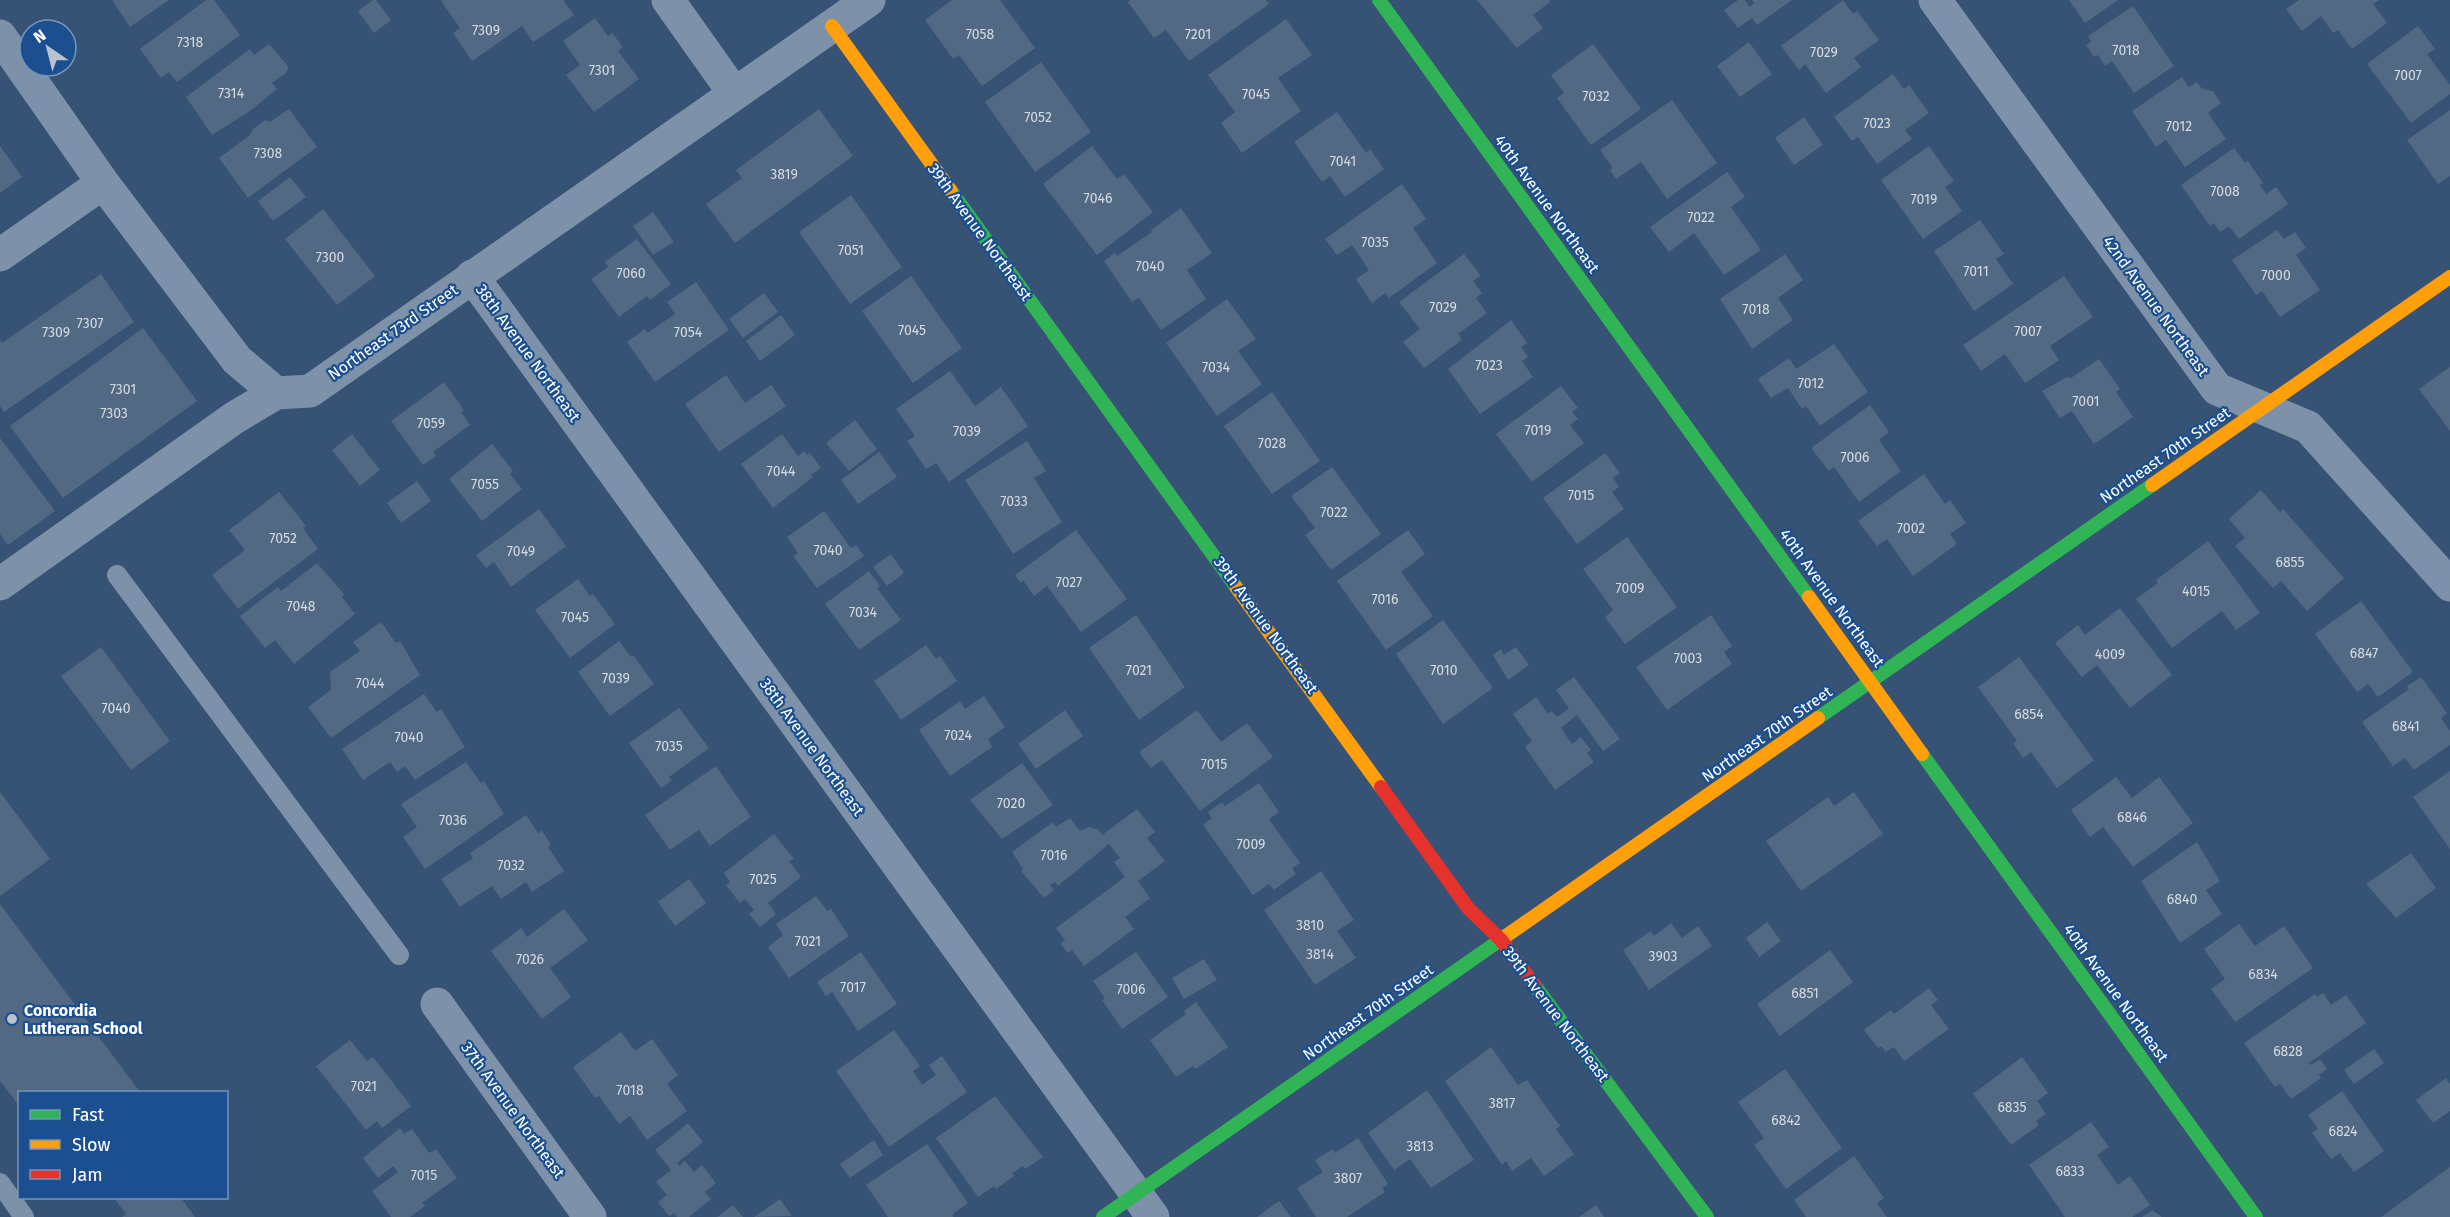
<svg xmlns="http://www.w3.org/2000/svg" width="2450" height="1217" font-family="'Fira Sans',sans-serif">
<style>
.building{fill:#526984}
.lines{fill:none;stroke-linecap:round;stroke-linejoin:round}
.lane{stroke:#7d92a8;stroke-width:20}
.street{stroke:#7d92a8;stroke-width:33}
.fast{stroke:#30b455;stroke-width:14}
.slow{stroke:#ff9f0a;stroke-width:14}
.jam{stroke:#e5322d;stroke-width:14}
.poi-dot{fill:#b9c2ce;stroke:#1b4f8f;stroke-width:2}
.labels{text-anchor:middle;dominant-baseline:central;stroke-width:4.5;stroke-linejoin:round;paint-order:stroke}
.number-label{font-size:14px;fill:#d4dae0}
.street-label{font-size:16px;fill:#fff;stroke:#1b4f8f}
.poi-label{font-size:16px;font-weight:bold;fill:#fff;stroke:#1b4f8f;text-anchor:start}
</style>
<rect width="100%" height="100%" fill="#365274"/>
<!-- building -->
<path class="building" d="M112,0H169L130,27Z
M206,0H214L240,35L177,82L169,72L161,78L140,49Z
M373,0H376L391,20L374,33L358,11Z
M443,0H563L574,15L533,42L522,26L472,61L453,33L460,28L441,1Z
M952,0H1000L1035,48L982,86L959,55L953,59L925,20Z
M1130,0H1266L1269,4L1189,61L1166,30L1154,38L1128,2Z
M1477,0H1549L1550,2L1533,15L1543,28L1517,48Z
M1738,0H1745L1750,7L1754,3L1752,0H1792L1757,25L1752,18L1738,28L1724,10Z
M1843,0L1853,14L1857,11L1879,40L1854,58L1861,67L1826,93L1805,64L1799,70L1781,46Z
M2069,0H2118L2085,23Z
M2299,0H2379L2373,4L2387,23L2352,49L2338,30L2333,33L2321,16L2302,31L2286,9Z
M2133,6L2174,66L2134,93L2112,61L2105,66L2098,55L2094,57L2086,45L2091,42L2088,36Z
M595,18L608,36L612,33L623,47L618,51L639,79L594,112L566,75L580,65L563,41Z
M1286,19L1312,55L1278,78L1301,111L1242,153L1221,123L1235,112L1208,75Z
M2418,26L2435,49L2427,54L2450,85V94L2411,123L2367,64Z
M1749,42L1772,74L1740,97L1717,66Z
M269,44L288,66L287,72L272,83L277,89L250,111L212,135L186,97L250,49L254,55Z
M1593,44L1641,109L1591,145L1557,98L1564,93L1551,75Z
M1041,62L1091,132L1035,172L985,102Z
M1893,74L1904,89L1909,85L1929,113L1905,130L1912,139L1877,164L1858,137L1852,141L1834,117Z
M2182,77L2189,87L2197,82L2202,89L2213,91L2221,103L2208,113L2226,139L2185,167L2166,140L2156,147L2132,111Z
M1672,100L1717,163L1667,199L1641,162L1616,179L1610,170L1613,168L1600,150Z
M289,109L317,147L248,198L219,158L250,135L253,129L265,120L270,122Z
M819,109L853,156L735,243L706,204L742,178L736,170Z
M2450,110V176L2438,184L2407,140Z
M1337,112L1366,153L1370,149L1384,169L1345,197L1330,176L1322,182L1294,142Z
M1804,117L1823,145L1794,165L1775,138Z
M0,146L22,177L0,193Z
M1092,146L1117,179L1124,174L1153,212L1097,255L1043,184Z
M1929,146L1954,181L1945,187L1962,211L1923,239L1881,180Z
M2234,148L2245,163L2248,161L2263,183L2260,185L2266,194L2276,187L2288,204L2239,239L2229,226L2220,232L2214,223L2210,226L2181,185Z
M1727,172L1745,197L1731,207L1761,250L1724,275L1694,233L1669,252L1650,227Z
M290,177L306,197L273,221L258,201Z
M1402,184L1426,219L1413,228L1437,263L1389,298L1385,293L1372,303L1356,279L1369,270L1352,245L1337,255L1325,239Z
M851,195L902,267L850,304L799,232Z
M1181,208L1212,253L1187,270L1206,299L1161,330L1139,298L1132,302L1104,261L1115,253L1117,256L1152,232L1151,230Z
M323,209L375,276L337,305L285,239Z
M653,212L674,242L653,255L633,226Z
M1980,220L2004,254L1996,259L2013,284L1974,311L1934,251Z
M2277,230L2284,239L2295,232L2306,248L2296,255L2320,290L2280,317L2262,291L2256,295L2232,260Z
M637,239L671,284L650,300L647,296L619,317L591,279L608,267L605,262Z
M1464,254L1481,276L1473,281L1482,293L1476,298L1487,313L1458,334L1462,340L1424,368L1403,342L1420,329L1399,302Z
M1785,254L1803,280L1778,298L1793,320L1752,349L1720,299Z
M101,274L134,322L4,412L0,406V340L2,343Z
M911,276L962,348L913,383L862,311Z
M2064,276L2093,317L2050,346L2059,360L2025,383L2005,354L1981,371L1963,345Z
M696,282L729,330L655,382L627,342L645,329L647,333L675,314L667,302Z
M764,293L778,312L743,338L729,319Z
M1227,299L1256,339L1238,351L1262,384L1217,416L1166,343Z
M781,315L795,335L760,361L746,341Z
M1511,320L1527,343L1521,347L1528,357L1522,361L1533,377L1480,414L1448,369Z
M143,328L197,401L63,498L10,426Z
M1834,344L1868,392L1820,426L1806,406L1802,409L1788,388L1771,398L1758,379L1789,358L1796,369Z
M2099,359L2120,389L2116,392L2133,417L2094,444L2072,411L2060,418L2042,391L2067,377L2071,378Z
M2450,367V431L2419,389Z
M950,371L975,406L1001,387L1028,426L949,482L936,463L926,469L907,441L915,436L896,409Z
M726,375L745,403L771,385L786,406L719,452L685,404Z
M444,382L464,410L461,412L470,425L433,452L436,456L423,465L391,421Z
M1561,386L1578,408L1572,412L1578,419L1570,425L1584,443L1532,482L1496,434Z
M1272,392L1320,461L1272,494L1224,426Z
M1870,405L1889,432L1879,440L1901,471L1859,502L1834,467L1829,471L1811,448Z
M855,420L877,449L849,471L826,443Z
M352,434L380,470L360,486L332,450Z
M782,434L798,456L804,451L807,455L810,453L821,468L811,475L813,477L773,508L741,464Z
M0,438L55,511L8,545L0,534Z
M1027,441L1046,471L1034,478L1062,522L1013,554L965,480Z
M492,444L513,471L510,474L522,489L482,521L449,479Z
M879,452L897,477L858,504L841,480Z
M1605,453L1620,473L1613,478L1619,487L1612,492L1624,509L1577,544L1543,498Z
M1332,467L1381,534L1331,570L1305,535L1315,528L1291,496Z
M1924,474L1945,504L1950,500L1966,523L1950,534L1957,544L1913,576L1887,539L1877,546L1858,521Z
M417,481L431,501L401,523L387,503Z
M2261,490L2280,512L2283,509L2344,578L2307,611L2281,581L2273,588L2235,546L2245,538L2229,519Z
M279,492L306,526L303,528L318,549L238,609L212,575L245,550L229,530Z
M539,509L566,546L511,587L494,562L486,568L476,555Z
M824,511L851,548L856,545L864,556L817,588L793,556L798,553L787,537Z
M1076,530L1127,599L1081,632L1047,586L1034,596L1023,580L1021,583L1015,575Z
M1408,530L1425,554L1401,572L1433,616L1386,650L1337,581Z
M1627,537L1677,607L1625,644L1605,617L1613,610L1583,569Z
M2208,541L2260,613L2236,630L2222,611L2172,648L2136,599L2158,583L2156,580Z
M891,554L904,573L887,586L873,567Z
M317,563L344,594L342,597L355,614L294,664L275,640L265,648L240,616L278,587L281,591Z
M869,571L880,586L877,588L901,620L859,650L825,604Z
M578,579L590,596L593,594L615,624L570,658L535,610Z
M2361,601L2413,672L2378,697L2368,684L2357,692L2315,634Z
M2120,608L2172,675L2130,708L2097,665L2082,677L2055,643L2078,625L2085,635Z
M1136,615L1185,687L1139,720L1089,648Z
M1711,615L1732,646L1724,652L1732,664L1667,710L1636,667Z
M1443,620L1493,688L1443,724L1396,654Z
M381,622L396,643L400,641L420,675L331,738L308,707L331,690L330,672L360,651L353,642Z
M619,641L631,657L633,655L654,684L610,716L578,672Z
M926,645L936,659L940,656L957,681L901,720L874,681Z
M101,647L170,741L131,770L61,676Z
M1516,647L1529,665L1508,680L1493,655L1501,649L1504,655Z
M2019,657L2094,760L2057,788L2031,752L2023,758L2013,743L2017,741L1978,687Z
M1574,677L1620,739L1603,751L1577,715L1561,728L1572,744L1581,737L1591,750L1587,753L1594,762L1555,790L1525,747L1532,741L1513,714L1536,697L1548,714L1552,711L1557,717L1569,708L1556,690Z
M2421,677L2447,713L2441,718L2450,731V745L2414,770L2405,758L2393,766L2362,722L2409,689L2407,686Z
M424,694L437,712L441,709L465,747L415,780L405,766L397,772L390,762L363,780L342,749Z
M984,696L1005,727L988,739L992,747L950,776L919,730L960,701L965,709Z
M679,708L709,748L669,777L672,780L661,788L629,743Z
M1065,710L1083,736L1036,769L1018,744Z
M1197,710L1221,742L1247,723L1273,757L1200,811L1162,760L1151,768L1139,752Z
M466,762L481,783L484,781L504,814L425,869L403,837L417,827L401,804Z
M1022,763L1053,805L1002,839L970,800Z
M716,766L751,817L710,846L699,830L670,850L645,815Z
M2450,771V849L2413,797Z
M2116,777L2132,798L2159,777L2193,823L2133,867L2103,827L2090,837L2071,810Z
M1259,783L1279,812L1269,819L1300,863L1292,868L1296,874L1274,890L1269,884L1253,895L1203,825L1212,818L1208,812L1222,802L1225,806Z
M0,792L50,859L0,896Z
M1854,792L1883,834L1801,891L1766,841L1828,797L1834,806Z
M1137,809L1155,832L1147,838L1165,861L1138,881L1150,898L1125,917L1134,929L1084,966L1072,950L1068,953L1061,944L1065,940L1056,928L1125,877L1114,862L1120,858L1109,844L1058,886L1055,882L1050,885L1054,890L1044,898L1021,871L1023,869L1012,852L1053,822L1056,827L1070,818L1080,831L1089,827L1099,830L1102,835Z
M526,815L538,833L542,831L551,844L548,847L564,871L532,892L526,882L501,899L492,886L460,907L441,879L473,858L470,853Z
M774,834L794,859L789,861L801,877L768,903L776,914L760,927L749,914L754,910L745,899L740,903L726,885L730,882L724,873Z
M2197,842L2220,881L2206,890L2222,914L2180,943L2141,881Z
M2411,853L2436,888L2396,918L2366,884Z
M1321,871L1354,920L1337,931L1356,958L1315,985L1264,910Z
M689,879L706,903L675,926L658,902Z
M816,896L827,911L831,909L849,936L789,978L768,947L783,935L776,924Z
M0,904L140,1092H20V1107L0,1081Z
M564,909L588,940L550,968L571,997L542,1019L491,951L521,928L527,937Z
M1767,922L1781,941L1759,957L1746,938Z
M1671,923L1682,938L1698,926L1712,946L1649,990L1623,950L1651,931L1654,936Z
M2239,924L2255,946L2284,926L2313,968L2235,1022L2211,989L2225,979L2204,949Z
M1830,950L1853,982L1780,1036L1757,1004Z
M861,952L897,1004L858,1031L832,992L826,996L817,982Z
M1136,952L1168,997L1122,1029L1102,1000L1105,998L1093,981Z
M1204,959L1217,980L1184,999L1172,978Z
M1929,988L1938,1000L1931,1005L1949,1029L1904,1061L1894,1047L1886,1052L1881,1046L1878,1048L1864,1030L1891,1010L1894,1014Z
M2323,993L2331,1005L2346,995L2366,1023L2309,1063L2311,1065L2320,1059L2327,1069L2319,1075L2321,1078L2291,1099L2280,1084L2275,1087L2244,1043L2315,994L2317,997Z
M1196,1002L1228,1047L1195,1069L1193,1066L1176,1077L1150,1040L1186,1014L1184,1011Z
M894,1030L920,1066L913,1071L922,1085L936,1075L929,1065L942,1056L967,1092L889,1147L836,1071Z
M621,1032L635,1051L652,1039L678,1075L667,1084L687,1111L647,1140L630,1116L619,1124L599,1096L595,1098L573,1067Z
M350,1040L367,1061L373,1057L411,1106L382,1128L377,1121L366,1130L316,1066Z
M1491,1047L1518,1085L1527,1080L1560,1126L1556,1129L1574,1154L1544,1176L1531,1158L1512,1171L1506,1161L1502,1165L1445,1081Z
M2374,1049L2384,1063L2354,1084L2344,1070Z
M2022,1057L2048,1093L2037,1101L2046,1114L2036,1121L2039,1125L2011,1145L1973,1094Z
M1785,1069L1842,1148L1786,1189L1754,1145L1764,1138L1738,1102Z
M2446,1078L2450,1084V1111L2433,1123L2416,1100Z
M1427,1090L1474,1160L1431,1188L1410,1159L1394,1170L1368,1133Z
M2342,1091L2384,1151L2354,1172L2340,1153L2331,1159L2312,1133L2318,1129L2308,1115Z
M995,1096L1043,1157L1025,1169L1023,1166L1012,1173L1014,1176L996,1189L994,1186L978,1197L936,1138Z
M2091,1122L2109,1147L2097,1155L2118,1185L2130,1176L2150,1205L2132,1217H2065L2029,1165Z
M688,1123L703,1142L677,1163L679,1166L685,1161L694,1172L702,1165L716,1183L705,1192L711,1199L689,1217H677L674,1213L669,1216L658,1202L667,1195L656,1182L671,1170L655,1150Z
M400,1128L404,1134L412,1129L429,1153L436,1149L457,1178L422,1203L425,1206L410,1217H391L372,1191L398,1172L393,1166L378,1178L363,1158Z
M1358,1138L1388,1184L1382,1188L1385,1192L1347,1217H1316L1297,1188L1323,1172L1315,1160L1333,1149L1335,1153Z
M874,1140L883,1155L850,1178L840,1164Z
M927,1144L968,1203L953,1214V1217H888L866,1185Z
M1854,1156L1884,1198L1877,1203L1887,1217H1806L1794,1200Z
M2450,1167V1217H2381Z
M114,1198H181L195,1217H122L126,1214Z
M780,1199L792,1216L754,1217Z
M1279,1201L1291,1217H1257Z
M733,1205L743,1217H717Z
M1596,1205L1604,1217H1579Z
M2152,1210L2162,1217H2142Z"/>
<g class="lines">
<!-- lane -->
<path class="lane" d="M117,575L399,955
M0,1183L24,1217"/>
<!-- street -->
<path class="street" d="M668,0L734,93
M1935,0L2217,389L2308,427L2450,585
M0,36L103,183L237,360L276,393
M0,255L103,183
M472,276L1153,1217
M0,584L234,418L276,393L310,391L869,0
M437,1004L590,1217"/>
<!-- fast -->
<path class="fast" d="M1379,0L1809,597
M951,191L1236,587
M1818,718L2152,485
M1922,754L2256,1217
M1535,986L1707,1217
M1103,1217L1506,936"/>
<!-- slow -->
<path class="slow" d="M832,26L951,191
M2152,485L2450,277
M1236,587L1381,787
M1809,597L1922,754
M1506,936L1818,718"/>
<!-- jam -->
<path class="jam" d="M1381,787L1468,908L1501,940L1535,986"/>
</g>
<!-- markers -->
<circle class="poi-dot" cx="12" cy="1019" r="6"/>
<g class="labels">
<!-- number labels -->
<g class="number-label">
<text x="486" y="30">7309</text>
<text x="980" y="34">7058</text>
<text x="1198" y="34">7201</text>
<text x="190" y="42">7318</text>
<text x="2126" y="50">7018</text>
<text x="1824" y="52">7029</text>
<text x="602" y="70">7301</text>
<text x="2408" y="75">7007</text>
<text x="231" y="93">7314</text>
<text x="1256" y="94">7045</text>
<text x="1596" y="96">7032</text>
<text x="1038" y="117">7052</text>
<text x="1877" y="123">7023</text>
<text x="2179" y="126">7012</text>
<text x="268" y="153">7308</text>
<text x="1343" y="161">7041</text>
<text x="784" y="174">3819</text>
<text x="2225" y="191">7008</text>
<text x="1098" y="198">7046</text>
<text x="1924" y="199">7019</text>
<text x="1701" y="217">7022</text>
<text x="1375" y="242">7035</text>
<text x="851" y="250">7051</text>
<text x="330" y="257">7300</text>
<text x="1150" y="266">7040</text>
<text x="1976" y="271">7011</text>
<text x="631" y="273">7060</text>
<text x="2276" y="275">7000</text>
<text x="1443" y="307">7029</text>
<text x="1756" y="309">7018</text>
<text x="90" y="323">7307</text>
<text x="912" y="330">7045</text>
<text x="2028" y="331">7007</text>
<text x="56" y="332">7309</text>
<text x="688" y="332">7054</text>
<text x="1489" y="365">7023</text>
<text x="1216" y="367">7034</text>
<text x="1811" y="383">7012</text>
<text x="123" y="389">7301</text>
<text x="2086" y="401">7001</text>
<text x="114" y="413">7303</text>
<text x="431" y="423">7059</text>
<text x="1538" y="430">7019</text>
<text x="967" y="431">7039</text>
<text x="1272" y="443">7028</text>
<text x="1855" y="457">7006</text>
<text x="781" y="471">7044</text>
<text x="485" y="484">7055</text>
<text x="1581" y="495">7015</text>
<text x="1014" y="501">7033</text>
<text x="1334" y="512">7022</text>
<text x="1911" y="528">7002</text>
<text x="283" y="538">7052</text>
<text x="828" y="550">7040</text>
<text x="521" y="551">7049</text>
<text x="2290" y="562">6855</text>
<text x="1069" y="582">7027</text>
<text x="1630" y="588">7009</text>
<text x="2196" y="591">4015</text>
<text x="1385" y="599">7016</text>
<text x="301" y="606">7048</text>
<text x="863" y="612">7034</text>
<text x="575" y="617">7045</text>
<text x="2364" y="653">6847</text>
<text x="2110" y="654">4009</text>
<text x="1688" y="658">7003</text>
<text x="1139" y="670">7021</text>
<text x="1444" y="670">7010</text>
<text x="616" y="678">7039</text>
<text x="370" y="683">7044</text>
<text x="116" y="708">7040</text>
<text x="2029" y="714">6854</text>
<text x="2406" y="726">6841</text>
<text x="958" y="735">7024</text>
<text x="409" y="737">7040</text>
<text x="669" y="746">7035</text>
<text x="1214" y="764">7015</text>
<text x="1011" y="803">7020</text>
<text x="2132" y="817">6846</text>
<text x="453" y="820">7036</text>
<text x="1251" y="844">7009</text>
<text x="1054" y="855">7016</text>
<text x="511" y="865">7032</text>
<text x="763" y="879">7025</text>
<text x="2182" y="899">6840</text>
<text x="1310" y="925">3810</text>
<text x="808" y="941">7021</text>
<text x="1320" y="954">3814</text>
<text x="1663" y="956">3903</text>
<text x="530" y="959">7026</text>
<text x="2263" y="974">6834</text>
<text x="853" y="987">7017</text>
<text x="1131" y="989">7006</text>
<text x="1805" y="993">6851</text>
<text x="2288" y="1051">6828</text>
<text x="364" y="1086">7021</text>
<text x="630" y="1090">7018</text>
<text x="1502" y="1103">3817</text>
<text x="2012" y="1107">6835</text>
<text x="1786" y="1120">6842</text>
<text x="2343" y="1131">6824</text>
<text x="1420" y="1146">3813</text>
<text x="2070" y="1171">6833</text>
<text x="424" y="1175">7015</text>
<text x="1348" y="1178">3807</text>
</g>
<!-- street labels -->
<g class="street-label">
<text transform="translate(1547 204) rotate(54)">40th Avenue Northeast</text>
<text transform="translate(980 232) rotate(54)">39th Avenue Northeast</text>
<text transform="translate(2156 306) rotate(54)">42nd Avenue Northeast</text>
<text transform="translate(393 332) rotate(-35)">Northeast 73rd Street</text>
<text transform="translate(528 353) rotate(54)">38th Avenue Northeast</text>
<text transform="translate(2165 455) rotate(-35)">Northeast 70th Street</text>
<text transform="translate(1832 598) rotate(54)">40th Avenue Northeast</text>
<text transform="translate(1266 625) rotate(54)">39th Avenue Northeast</text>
<text transform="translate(1767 734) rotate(-35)">Northeast 70th Street</text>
<text transform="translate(812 747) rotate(54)">38th Avenue Northeast</text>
<text transform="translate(2116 993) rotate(54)">40th Avenue Northeast</text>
<text transform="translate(1368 1012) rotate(-35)">Northeast 70th Street</text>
<text transform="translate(1556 1014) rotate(53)">39th Avenue Northeast</text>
<text transform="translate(513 1110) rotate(54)">37th Avenue Northeast</text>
</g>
<!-- poi labels -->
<g class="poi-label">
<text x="24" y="1010">Concordia<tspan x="24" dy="18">Lutheran School</tspan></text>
</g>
</g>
<!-- legend -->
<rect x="18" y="1091" width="210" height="108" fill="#1b4f8f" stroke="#7695bc" stroke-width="1.5"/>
<rect x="30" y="1110" width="30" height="9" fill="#30b455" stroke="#7695bc" stroke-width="1.5"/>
<text x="72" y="1121" font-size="18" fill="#ffffff">Fast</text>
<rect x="30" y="1140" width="30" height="9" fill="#ff9f0a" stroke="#7695bc" stroke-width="1.5"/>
<text x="72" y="1151" font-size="18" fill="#ffffff">Slow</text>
<rect x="30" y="1170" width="30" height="9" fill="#e5322d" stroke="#7695bc" stroke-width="1.5"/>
<text x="72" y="1181" font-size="18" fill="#ffffff">Jam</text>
<!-- north arrow -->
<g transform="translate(48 48) rotate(325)"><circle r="28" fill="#1b4f8f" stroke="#7695bc" stroke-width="1.5"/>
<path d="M0-4.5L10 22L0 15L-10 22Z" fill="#b9c2ce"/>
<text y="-9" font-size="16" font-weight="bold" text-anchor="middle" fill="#ffffff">N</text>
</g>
</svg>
